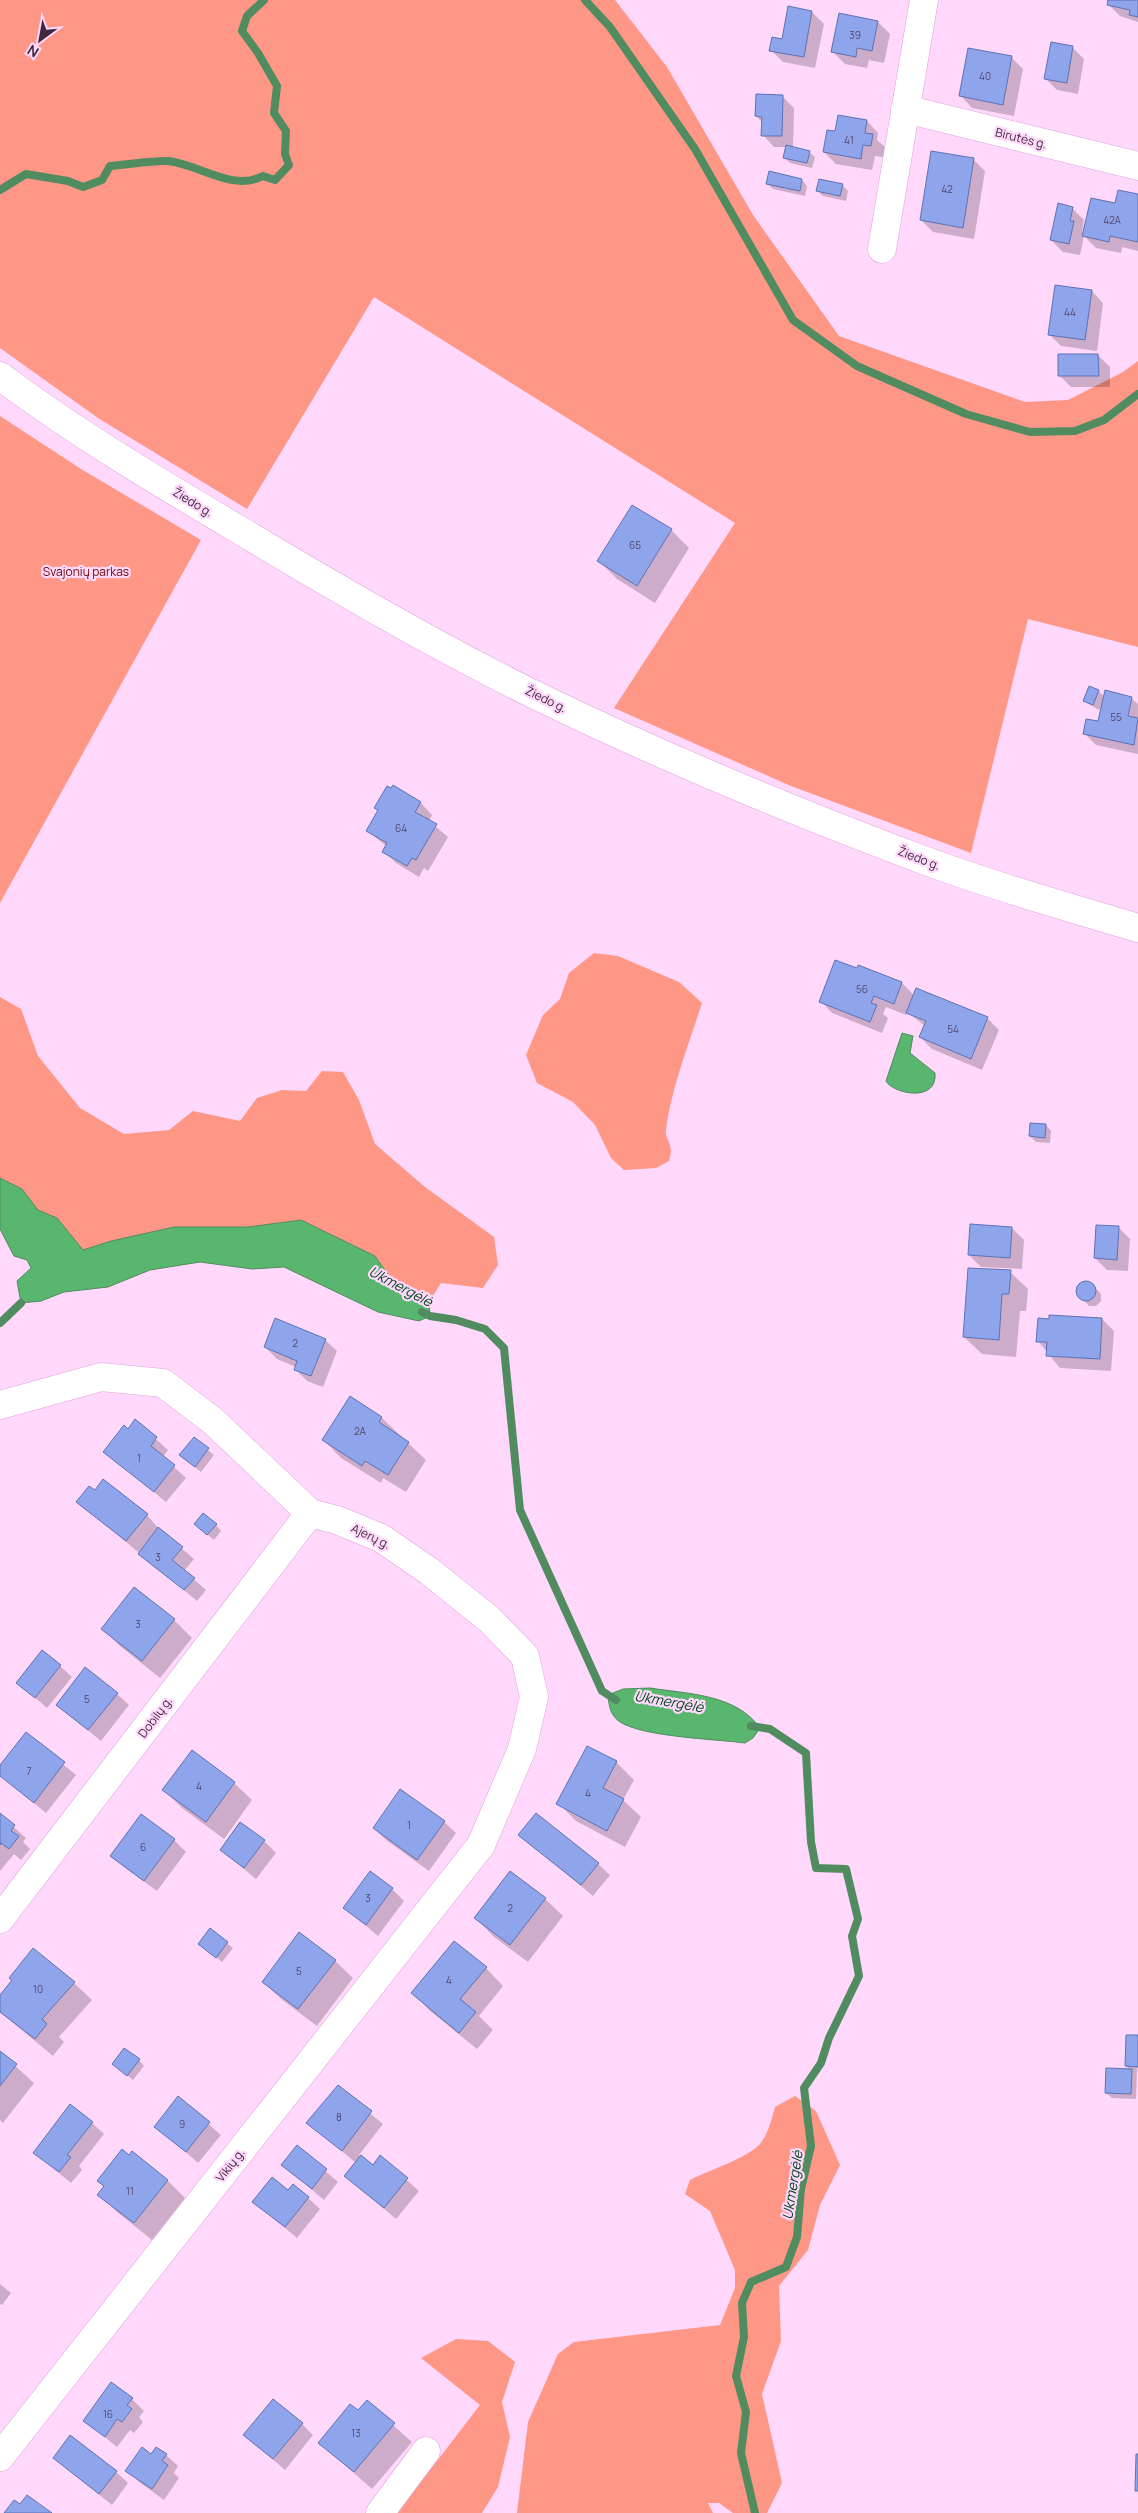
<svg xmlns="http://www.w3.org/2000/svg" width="1138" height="2513" font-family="Manrope,sans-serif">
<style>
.green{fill:#ff9787}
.water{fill:#58b66e;stroke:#518b60}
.shadow{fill:#0003}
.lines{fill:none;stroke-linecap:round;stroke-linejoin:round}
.stream{stroke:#518b60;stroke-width:8}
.building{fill:#8ea5eb;stroke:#5d72b4}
.minor-casing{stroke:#dfa1da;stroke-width:29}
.minor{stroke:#fff;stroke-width:28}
.labels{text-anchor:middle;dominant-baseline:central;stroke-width:4.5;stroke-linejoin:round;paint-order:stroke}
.number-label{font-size:10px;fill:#54476a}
.street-label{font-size:12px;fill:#41283f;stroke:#ffd8fb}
.park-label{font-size:12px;fill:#6c0502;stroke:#ffd8fb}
.water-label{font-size:14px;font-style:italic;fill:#00491b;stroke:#ffd8fb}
</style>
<rect width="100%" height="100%" fill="#ffd8fb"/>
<!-- green -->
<path class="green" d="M0,0H615L667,67L753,215L839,336L1025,402L1068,400L1123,372L1138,361V647L1028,619L971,853L791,786L614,708L735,523L374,297L247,509L98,418L0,348Z
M0,416L81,469L201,540L0,903Z
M594,953L618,956L679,982L702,1003C689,1044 672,1086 666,1129C664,1141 675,1142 669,1161L656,1168L624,1170L611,1158L595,1125L573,1102L537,1083L526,1055L543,1015L560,999L569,973Z
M0,997L21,1009L38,1056L80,1108L124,1134L169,1130L193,1111L240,1121L257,1098L282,1090L306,1091L322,1071L343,1072L359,1100L375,1144L425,1187L494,1237L498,1265L483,1288L441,1283L429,1302L394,1283L375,1256L301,1220L248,1227H174L111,1241L83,1251L57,1218L38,1210L22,1189L0,1178Z
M795,2096L816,2111L840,2165L820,2205L808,2250L779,2286L781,2341L762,2394L782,2483L767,2513H733L719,2503H708L713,2513H517L528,2422L558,2354L574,2342L720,2325L735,2288V2270L710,2211L685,2194L690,2180C709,2170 746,2159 760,2144C768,2134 772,2119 775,2107Z
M456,2339L488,2341L515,2362L502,2402L510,2437L498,2487L482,2513H397L480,2405L421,2358Z"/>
<!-- water -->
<path class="water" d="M902,1033L913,1036L910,1053L935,1073C938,1103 893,1094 886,1081Z
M0,1178L22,1189L38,1210L57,1218L83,1250L111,1241L174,1227H248L301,1220L375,1256L394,1283L429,1302L430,1316L419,1321L378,1312L284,1267L252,1269L200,1262L150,1270L108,1287L64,1292L41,1301L21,1303L17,1281L31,1268L27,1260L14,1256L0,1229Z
M650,1688C688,1694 736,1694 760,1728L753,1738L745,1743C714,1739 644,1737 620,1722C610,1715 609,1706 608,1695L623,1689Z"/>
<!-- shadow -->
<path class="shadow" d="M1106,0H1138V22L1120,16L1109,5V1Z
M812,12L824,24L815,68L783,62L771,50Z
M878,22L890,34L884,63L869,60L867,68L845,64L833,52Z
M1072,47L1084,59L1078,94L1057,90L1046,79Z
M1011,57L1023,69L1014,116L972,108L961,96Z
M783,97L794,108L793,148L809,152L815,157L812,168L790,163L784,157L786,147H774L763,135V123L756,116Z
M867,121L878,133L877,140L885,147L883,157L875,156L872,170L836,164L824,152L836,133Z
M973,159L985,171L974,239L933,232L921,220Z
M802,180L807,186L805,196L773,189L768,184Z
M842,185L848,191L846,201L823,196L818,191Z
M1138,195V251L1122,247L1121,253L1096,248L1084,236L1080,255L1063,252L1051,240L1072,208L1084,220L1082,231L1084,234L1116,204Z
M1092,291L1103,303L1097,351L1061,346L1049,334Z
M1098,355L1110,367V387H1071L1059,375Z
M633,506L671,530L689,548L655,603L617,579L599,561Z
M1098,691L1105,697L1131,698L1138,704V754L1096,745L1084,733L1099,723L1104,700L1099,710L1084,701Z
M393,787L421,803L432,815L429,821L448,837L428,871L424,868L419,877L396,863L384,851L387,847L368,831Z
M902,983L914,995L987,1018L999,1030L982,1070L932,1049L920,1037L925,1026L907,1012L906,1015L886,1007L883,1014L888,1018L882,1033L832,1013L821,1001Z
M1046,1125L1051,1131L1050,1143L1036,1142L1030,1136Z
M1118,1227L1130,1239L1128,1271L1107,1270L1095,1258Z
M1012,1228L1024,1240L1022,1269L981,1267L969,1255Z
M1010,1272L1028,1289L1026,1311H1020L1016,1357L982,1354L964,1337Z
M1082,1282H1090L1101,1294V1301L1096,1306H1089L1078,1294L1077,1288Z
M1102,1319L1114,1331L1111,1371L1060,1368L1038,1341Z
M325,1340L337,1351L323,1387L307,1381L295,1369L296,1367L277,1359L265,1347Z
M350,1398L382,1418L426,1460L406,1492L383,1478L381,1483L341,1458L324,1440Z
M135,1421L168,1450L163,1457L186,1478L166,1502L105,1452Z
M194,1438L214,1455L201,1472L187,1461Z
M78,1502L147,1515L158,1528L194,1559L184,1571L206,1590L197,1601Z
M216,1525L221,1531L214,1540L201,1529Z
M135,1588L174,1620L192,1638L160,1678L120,1646L103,1629Z
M60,1666L72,1677L47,1708L18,1683Z
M117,1694L129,1705L101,1741L57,1705Z
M26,1734L76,1775L46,1813L0,1775V1767Z
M616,1762L634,1780L623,1800L641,1817L625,1847L576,1821L558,1803Z
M234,1783L252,1800L224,1839L182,1808L164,1790Z
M0,1815L26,1838L23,1842L30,1849L21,1860L14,1854L0,1871Z
M444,1822L456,1833L429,1871L386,1840L374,1828Z
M520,1835L598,1864L610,1875L593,1896Z
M174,1840L186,1852L157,1891L124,1867L112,1856Z
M264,1841L276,1853L256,1879L221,1850Z
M392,1889L404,1901L378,1936L345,1908Z
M545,1899L563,1916L528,1962L493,1936L476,1918Z
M210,1930L233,1948L222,1962L206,1949Z
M335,1961L353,1978L317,2026L281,1999L263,1982Z
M486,1968L503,1986L479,2016L493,2030L477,2049L430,2011L413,1993Z
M74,1983L92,2000L59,2037L64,2042L53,2056L0,2012V1997Z
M1138,2037L1136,2099L1112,2098L1106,2093L1130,2070L1126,2066Z
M0,2052L34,2083L3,2123L0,2120Z
M139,2060L144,2066L133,2080L114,2064Z
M338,2087L383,2124L359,2155L373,2166L381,2157L419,2191L396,2219L345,2176L356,2163L308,2123Z
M179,2098L221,2135L198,2163L156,2126Z
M92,2123L104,2134L79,2166L82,2170L71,2183L35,2153Z
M297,2147L338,2182L324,2200L283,2165Z
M132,2153L168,2181L185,2198L152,2240L117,2212L99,2195Z
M288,2192L308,2198L320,2209L297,2238L254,2202Z
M0,2284L11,2293L2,2305L0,2304Z
M132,2399L144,2411L139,2417L143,2422L134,2433L130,2430L117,2447L85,2421Z
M367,2402L412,2442L372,2489L320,2443L359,2412Z
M302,2424L313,2435L285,2470L245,2435Z
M166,2455L178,2466L174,2473L179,2478L164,2500L139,2482L127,2470L152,2456Z
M54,2458L116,2472L128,2483L112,2505Z"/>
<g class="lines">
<!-- stream -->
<path class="stream" d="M585,0L610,27L695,149L793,320L857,366L966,414L1030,432L1075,431L1104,420L1138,394
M0,190L26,174L68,181L83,187L102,180L110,166C126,165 154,160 168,161C199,164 232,192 263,176L275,180L289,165L285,154L286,131L274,113L277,86L258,53L242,31L247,16L264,0
M422,1312L430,1316L456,1320L485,1329L504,1348L520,1510L602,1691L616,1700
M0,1323L21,1303
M751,1726L770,1729L806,1753L811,1842L816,1868L846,1869L858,1919L852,1936L859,1976L829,2038L821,2063L804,2088L811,2146L801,2189L797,2237L786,2267L751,2282L742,2303L744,2337L736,2376L746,2412L741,2453L755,2513"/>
</g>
<!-- building -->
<path class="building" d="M1108,0H1138V17L1129,15L1130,10L1107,5Z
M788,6L812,11L804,57L769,51L772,37L782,39Z
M839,13L878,21L872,51L857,48L856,57L831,52Z
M1051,42L1073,46L1067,83L1044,79Z
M968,48L1012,56L1003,105L959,96Z
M756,94L783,95L782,136H761L762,117L755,116Z
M838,115L867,120L865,133L873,134L871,146L863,145L861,159L823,152L827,130L835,131Z
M786,145L810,151L807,163L783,158Z
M931,151L974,158L963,228L920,220Z
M769,171L802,179L800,191L766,184Z
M819,179L843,184L840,196L816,191Z
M1118,190L1138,194V242L1110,236L1109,242L1082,236L1091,198L1115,203Z
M1058,203L1073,207L1070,221H1074L1069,244L1050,240Z
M1055,285L1092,290L1085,340L1048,335Z
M1058,354H1098L1099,376H1058Z
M632,505L672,529L637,586L597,561Z
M1089,686L1099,690L1093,705L1083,701Z
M1105,690L1132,697L1128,716L1138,718L1134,745L1083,734L1086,719L1098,721Z
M393,785L421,802L415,812L437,824L416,860L412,858L407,866L382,852L387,843L366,831L378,810L374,808L387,786L391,788Z
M835,960L857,968L858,965L902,982L894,1004L874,996L871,1003L877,1005L870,1022L819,1002Z
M916,988L988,1017L971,1059L919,1037L926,1021L906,1013Z
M1030,1123L1046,1124L1045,1138L1029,1136Z
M970,1224L1012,1227L1010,1258L968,1255Z
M1096,1225L1119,1226L1117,1260L1094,1258Z
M968,1268L1011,1270L1009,1294H1002L999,1340L963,1337Z
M1076 1291a10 10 0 1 1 20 0a10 10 0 1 1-20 0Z
M1049,1315L1102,1318L1100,1359L1046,1356L1047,1342H1036L1038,1318L1049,1319Z
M275,1318L326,1339L311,1376L294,1370L297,1361L264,1347Z
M350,1396L382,1417L379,1422L409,1442L388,1475L365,1461L362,1466L322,1440Z
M135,1419L157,1437L151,1446L175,1465L154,1492L103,1452L124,1425L128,1429Z
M194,1437L209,1448L195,1467L179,1455Z
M103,1479L148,1514L126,1541L76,1502L89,1486L95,1490Z
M203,1513L217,1524L207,1535L194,1524Z
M158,1527L183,1547L172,1560L195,1578L184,1590L138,1554Z
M134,1587L175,1619L142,1661L101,1629Z
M42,1650L61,1665L35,1698L16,1683Z
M85,1667L118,1693L88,1730L56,1705Z
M26,1732L65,1762L34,1803L0,1776V1765Z
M587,1746L617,1761L603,1788L624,1799L607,1831L556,1804Z
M192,1750L235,1782L206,1822L162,1790Z
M400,1789L445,1821L417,1860L373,1828Z
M0,1813L15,1825L11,1831L19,1836L9,1849L1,1843L0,1845Z
M536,1813L599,1863L581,1885L518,1835Z
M141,1814L175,1839L144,1881L110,1856Z
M240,1822L265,1840L244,1868L220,1850Z
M370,1871L393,1888L366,1925L343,1908Z
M510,1871L546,1898L510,1945L474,1918Z
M210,1928L228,1942L216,1958L198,1944Z
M299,1932L336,1960L298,2009L262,1982Z
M454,1941L487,1967L460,1999L476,2012L459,2033L411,1993Z
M33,1948L75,1982L42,2019L47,2024L35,2039L0,2012V1995L12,1980L9,1978Z
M1126,2035H1138V2067L1125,2066Z
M124,2048L140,2059L127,2076L112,2064Z
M0,2051L17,2064L0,2086Z
M1106,2068L1132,2069L1131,2094L1105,2093Z
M338,2085L372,2111L342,2151L306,2123Z
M178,2096L210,2122L186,2152L154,2127Z
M70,2104L93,2122L67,2155L71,2157L59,2172L33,2153Z
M297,2145L327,2169L312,2189L281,2165Z
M122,2149L129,2155L132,2151L168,2180L134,2223L97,2195L104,2186L97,2181Z
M361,2155L373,2165L380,2155L408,2178L384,2208L344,2176Z
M272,2177L288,2190L293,2184L309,2197L285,2227L252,2202Z
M111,2382L133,2398L127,2405L132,2409L122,2422L117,2419L105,2437L83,2421Z
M273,2399L303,2423L273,2459L243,2435Z
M367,2400L395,2423L354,2472L318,2443L350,2404L358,2410Z
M70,2435L117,2471L99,2494L53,2458Z
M142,2447L151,2454L156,2447L167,2454L162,2461L168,2465L152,2489L125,2471Z
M1136,2454H1138V2491H1135Z
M27,2495L52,2513H4L14,2500L20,2504Z"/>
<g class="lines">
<defs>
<path id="minor" d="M905,109L1138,166
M882,249L924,0
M0,376C80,436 167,487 253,538C346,594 440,648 537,696C667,759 802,815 937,865C1003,889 1071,908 1138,928
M0,1405L101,1377L163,1383L213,1421L310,1513L337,1520L381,1538L429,1571L489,1619L525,1656L534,1697L522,1749L481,1845L0,2457
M0,1919L310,1513
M380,2513L426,2451"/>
</defs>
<!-- minor casing -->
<use href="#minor" class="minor-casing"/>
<!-- minor -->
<use href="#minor" class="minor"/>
</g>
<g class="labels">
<!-- number labels -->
<g class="number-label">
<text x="855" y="35">39</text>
<text x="985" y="76">40</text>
<text x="849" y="140">41</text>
<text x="947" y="189">42</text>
<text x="1112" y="220">42A</text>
<text x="1070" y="312">44</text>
<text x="635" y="545">65</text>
<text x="1116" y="717">55</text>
<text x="401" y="828">64</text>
<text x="862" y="989">56</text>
<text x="953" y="1029">54</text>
<text x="295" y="1343">2</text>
<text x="360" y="1431">2A</text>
<text x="139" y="1458">1</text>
<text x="158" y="1557">3</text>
<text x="138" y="1624">3</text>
<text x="87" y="1699">5</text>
<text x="29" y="1771">7</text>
<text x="199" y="1786">4</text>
<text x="588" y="1793">4</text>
<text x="409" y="1825">1</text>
<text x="143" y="1847">6</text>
<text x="368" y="1898">3</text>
<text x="510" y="1908">2</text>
<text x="299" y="1971">5</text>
<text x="449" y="1980">4</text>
<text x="38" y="1989">10</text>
<text x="339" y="2117">8</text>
<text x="182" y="2124">9</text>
<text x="130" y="2191">11</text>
<text x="108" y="2414">16</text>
<text x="356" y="2433">13</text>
</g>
<!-- street labels -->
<g class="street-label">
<text transform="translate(1021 138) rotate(14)">Birutės g.</text>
<text transform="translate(193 502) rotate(31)">Žiedo g.</text>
<text transform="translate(546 699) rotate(26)">Žiedo g.</text>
<text transform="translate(919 858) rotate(21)">Žiedo g.</text>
<text transform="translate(371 1536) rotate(26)">Ajerų g.</text>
<text transform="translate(155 1717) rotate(-53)">Dobilų g.</text>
<text transform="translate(230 2165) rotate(-52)">Vikių g.</text>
</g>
<!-- park labels -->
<g class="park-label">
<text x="86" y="571">Svajonių parkas</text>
</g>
<!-- water labels -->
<g class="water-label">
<text transform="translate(401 1286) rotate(28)">Ukmergėlė</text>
<text transform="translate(669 1701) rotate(10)">Ukmergėlė</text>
<text transform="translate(792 2185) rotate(-81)">Ukmergėlė</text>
</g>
</g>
<!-- north arrow -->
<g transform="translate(40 40) rotate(212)" stroke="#ffd8fb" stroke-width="4" paint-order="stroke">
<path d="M0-4L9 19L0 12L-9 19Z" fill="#41283f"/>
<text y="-8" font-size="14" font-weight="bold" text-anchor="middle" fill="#41283f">N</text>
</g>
</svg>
